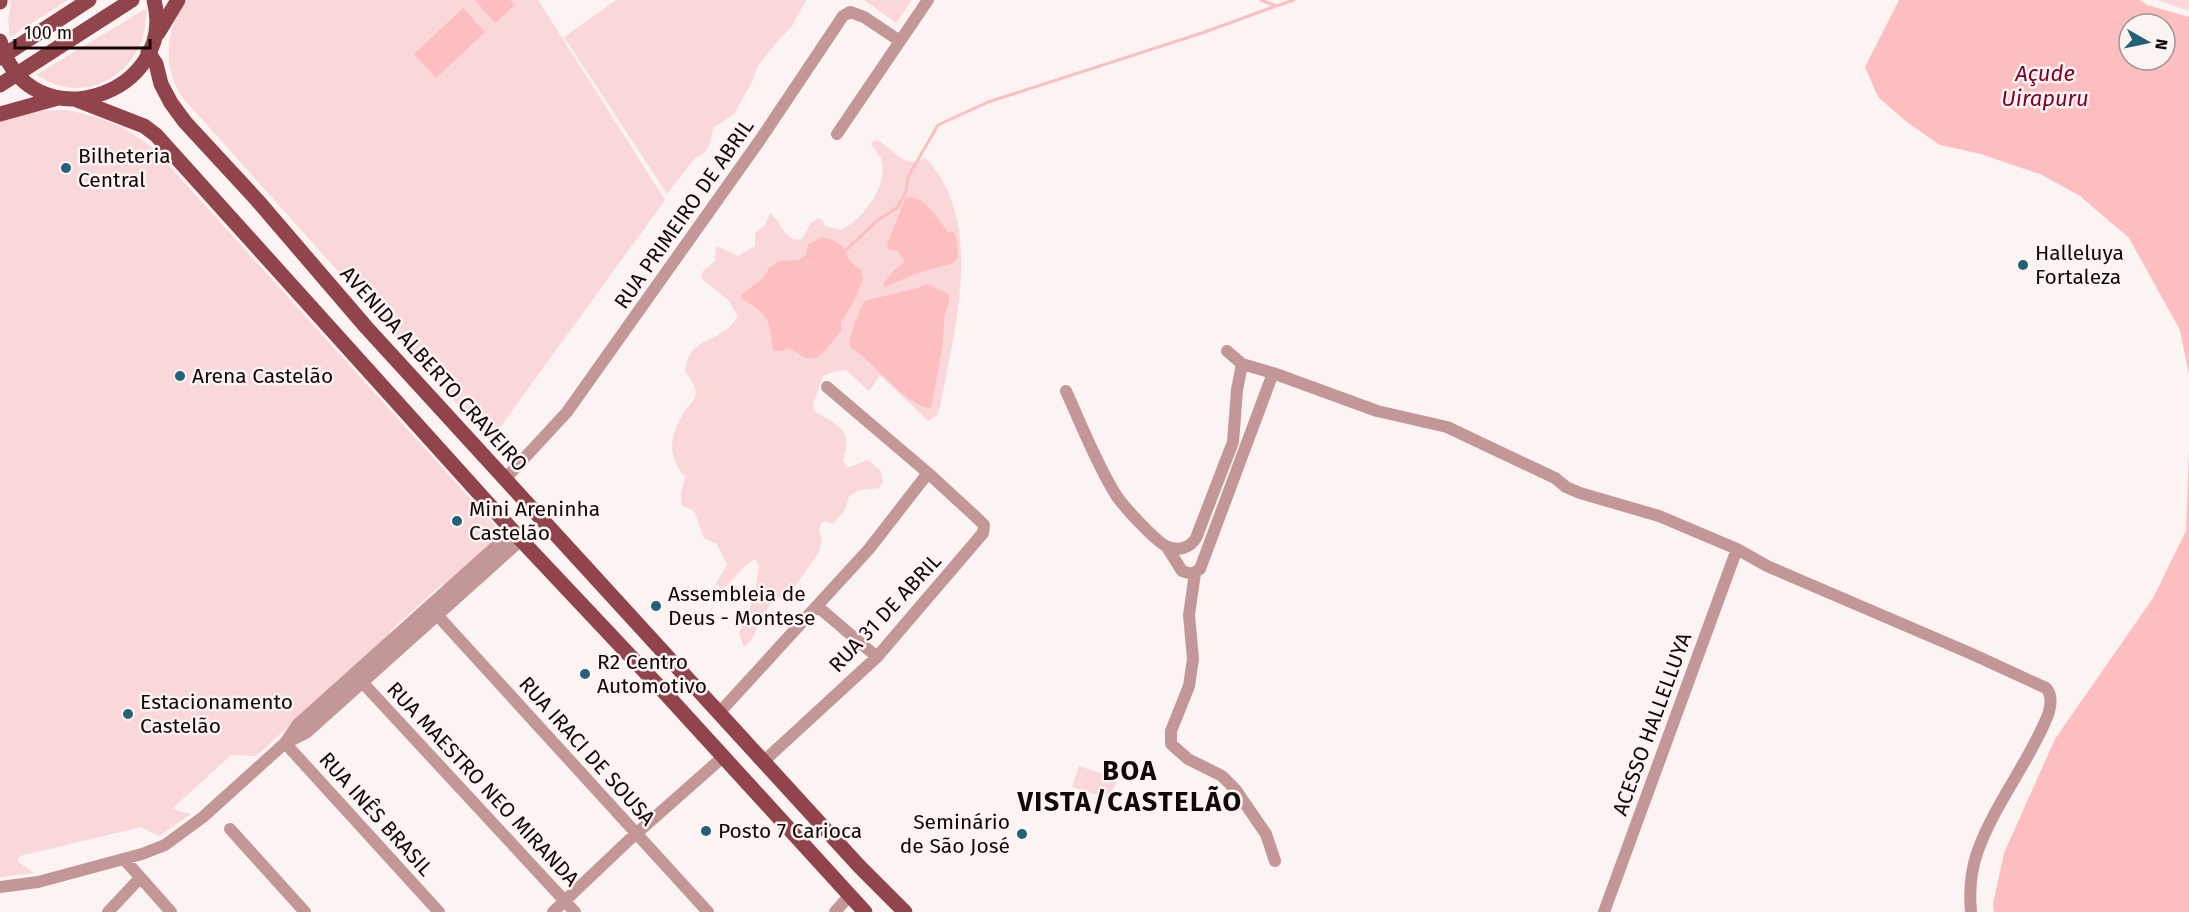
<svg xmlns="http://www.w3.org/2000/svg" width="2189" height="912" font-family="'Fira Sans',sans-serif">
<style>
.green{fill:#fad7d8}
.water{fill:#fdbec0;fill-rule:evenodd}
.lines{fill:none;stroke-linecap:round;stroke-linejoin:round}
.stream{stroke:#fdbec0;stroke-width:3}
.minor{stroke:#c39697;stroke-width:12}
.major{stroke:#91444b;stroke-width:15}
.poi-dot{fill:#236177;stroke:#fcf3f3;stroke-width:2}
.labels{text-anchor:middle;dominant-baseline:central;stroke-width:5;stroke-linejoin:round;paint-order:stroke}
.poi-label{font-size:21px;fill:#140708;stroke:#fcf3f3;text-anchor:start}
.street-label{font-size:21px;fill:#140708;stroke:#fcf3f3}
.water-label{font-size:22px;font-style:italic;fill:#800125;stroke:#fcf3f3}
.district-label{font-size:27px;font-weight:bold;letter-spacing:1.5px;fill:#140708;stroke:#fcf3f3}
</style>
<rect width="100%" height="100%" fill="#fcf3f3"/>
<!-- green -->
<path class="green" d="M11,0H68L10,37L8,21Z
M188,0H538L665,200L490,441L182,97C162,68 165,26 188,0Z
M616,0H806L791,27L775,44L758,66L752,82L734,114L713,128L710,144L704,153L694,159L667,194L564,37Z
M864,0H912L896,23Z
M2157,0H2189V11Z
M147,8C146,17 146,27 143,36C135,65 107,88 77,88C62,88 49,82 36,75Z
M64,110C99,115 127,127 155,150L501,533L500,536L448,583L441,585L389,632L388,636L256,756L231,755L172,809L191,814L159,836L141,827L20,856L17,861L34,873L0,877V119L32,111Z
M877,140C896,149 902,171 926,158C986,224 954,327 941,404L937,415L928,421L880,375L869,391L846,370L833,372L823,376L813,404L814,411C837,426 854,428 843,460L847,468L868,460L880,470L883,481L879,488L860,490L849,496L845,510L833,524L825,521L821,523L819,531L822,540L819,552L794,588L770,604L750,642L744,647L739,634L755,593L759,566L755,559C742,565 735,581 722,589L716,583L727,565L717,544L704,538L694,511L682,506L681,494L685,477C666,454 670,436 684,412C688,406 696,400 696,392C695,385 689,377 685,371C691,340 703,346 724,331C730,328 734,321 738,316L729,301L701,278L703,271L715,261L716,246L738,256L755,246V233L765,225L770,213C782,222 784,243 802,239L810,224L818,218L822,220L825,226L840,230C862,221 890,184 881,159C879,154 873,148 871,143Z
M1079,766L1117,779L1110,799L1072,787Z"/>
<!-- water -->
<path class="water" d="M475,0H510L515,5L495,23Z
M1899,0H2140L2147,5L2189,17V375L2180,330L2129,238L2080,196L2042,175L1981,154L1940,145L1908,123L1878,97L1865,67ZM2129,24H2165V60H2129Z
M463,8L485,32L436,78L414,54Z
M906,197C926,196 938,219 948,232H954L957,240L958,258L953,263L920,272L884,287L883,284L894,270L905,262L898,251L888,249L887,245Z
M822,237C854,245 839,256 861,270L863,279L855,299L841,322V331L824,352L816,358H806L789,348L781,351H773C770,320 769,315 742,299V294L762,279L770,267L780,261L799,260L806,255L808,244Z
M927,284L949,294V302L944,318L943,343L931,409C897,400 879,365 850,347C849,331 858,317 864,301L918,288Z
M2189,450V912H1994L1993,904L2004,853L2055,739L2153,598L2186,531Z"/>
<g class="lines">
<!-- stream -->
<path class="stream" d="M1261,0L1276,6L1294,0
M846,250L878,220L898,207L906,191L908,177L938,125L988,102L1202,33L1276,6"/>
<!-- minor -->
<path class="minor" d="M837,134L928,0
M1227,351L1242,364L1273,373L1377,411L1447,427L1555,478L1566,487L1580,493L1659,516L1737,549L1767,566L1972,654L2046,688C2054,697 2050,711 2045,722C2026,766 1993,807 1977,853C1970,874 1969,891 1971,912
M1066,391C1081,424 1097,465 1116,495C1123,506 1157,543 1168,547C1179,551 1190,548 1196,538L1233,442L1237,390L1242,364
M505,479L567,412L760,140L843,16L850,12L864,17L900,41
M1167,547L1182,571L1192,574L1200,569L1273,373
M1195,573L1189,615L1193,659L1189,686L1171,731V744L1188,759L1222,776L1235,789L1266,834L1275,861
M817,606L877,657
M438,616L708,912
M363,683L575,912
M719,713L869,549L928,473
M285,743L439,912
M286,743L306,733L521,540
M764,761L877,657L983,533L984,525L977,518L928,473L827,387
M230,829L305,912
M124,859L171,912
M0,887L38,882L142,854L165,845L203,817L285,743L298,724L513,531
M108,912L140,878
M553,912L629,840L723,757
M835,912L849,896
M1604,912L1737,549"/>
<!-- major -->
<path class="major" d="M0,2V0
M158,33L178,0
M0,41C29,145 179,95 154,0
M148,52L156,64L161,84L171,103L185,122L257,200L366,327L859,866L905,912
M0,58L89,0
M0,85L132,0
M77,100L144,126L156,135L521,540L666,694L865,912
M0,114L58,98"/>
</g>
<!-- markers -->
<g class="poi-dot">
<circle cx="66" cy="168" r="6"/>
<circle cx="2023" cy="265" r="6"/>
<circle cx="180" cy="376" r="6"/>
<circle cx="457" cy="521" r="6"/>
<circle cx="656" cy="606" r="6"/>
<circle cx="585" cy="674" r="6"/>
<circle cx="128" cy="714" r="6"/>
<circle cx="706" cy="831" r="6"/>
<circle cx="1022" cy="834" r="6"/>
</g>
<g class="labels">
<!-- poi labels -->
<g class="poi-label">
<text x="78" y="156">Bilheteria<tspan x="78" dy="24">Central</tspan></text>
<text x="2035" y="253">Halleluya<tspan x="2035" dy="24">Fortaleza</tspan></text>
<text x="192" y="376">Arena Castelão</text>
<text x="469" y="509">Mini Areninha<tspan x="469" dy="24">Castelão</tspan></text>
<text x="668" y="594">Assembleia de<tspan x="668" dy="24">Deus - Montese</tspan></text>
<text x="597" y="662">R2 Centro<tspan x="597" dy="24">Automotivo</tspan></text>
<text x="140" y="702">Estacionamento<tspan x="140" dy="24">Castelão</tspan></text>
<text x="1010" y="822" text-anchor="end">Seminário<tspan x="1010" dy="24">de São José</tspan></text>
<text x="718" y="831">Posto 7 Carioca</text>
</g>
<!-- street labels -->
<g class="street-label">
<text transform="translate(684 214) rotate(-55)">RUA PRIMEIRO DE ABRIL</text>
<text transform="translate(434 369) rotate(48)">AVENIDA ALBERTO CRAVEIRO</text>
<text transform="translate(885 613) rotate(-47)">RUA 31 DE ABRIL</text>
<text transform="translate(1652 724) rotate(-70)">ACESSO HALLELLUYA</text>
<text transform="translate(587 751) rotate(48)">RUA IRACI DE SOUSA</text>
<text transform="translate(483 784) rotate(47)">RUA MAESTRO NEO MIRANDA</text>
<text transform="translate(376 814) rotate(48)">RUA INÊS BRASIL</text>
</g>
<!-- water labels -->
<g class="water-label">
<text x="2045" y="73">Açude<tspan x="2045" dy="25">Uirapuru</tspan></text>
</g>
<!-- district labels -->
<g class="district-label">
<text x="1130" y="771">BOA<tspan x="1130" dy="31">VISTA/CASTELÃO</tspan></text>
</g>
</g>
<!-- north arrow -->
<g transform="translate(2147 42) rotate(99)"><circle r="28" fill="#fcf3f3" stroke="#9f9595" stroke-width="1.5"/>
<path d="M0-4.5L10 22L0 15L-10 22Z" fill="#236177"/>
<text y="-9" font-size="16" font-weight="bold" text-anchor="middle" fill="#140708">N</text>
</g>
<!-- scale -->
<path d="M15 39v9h135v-9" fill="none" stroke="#140708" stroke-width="3"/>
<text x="24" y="39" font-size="18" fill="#140708" stroke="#fcf3f3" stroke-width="4.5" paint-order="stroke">100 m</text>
</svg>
